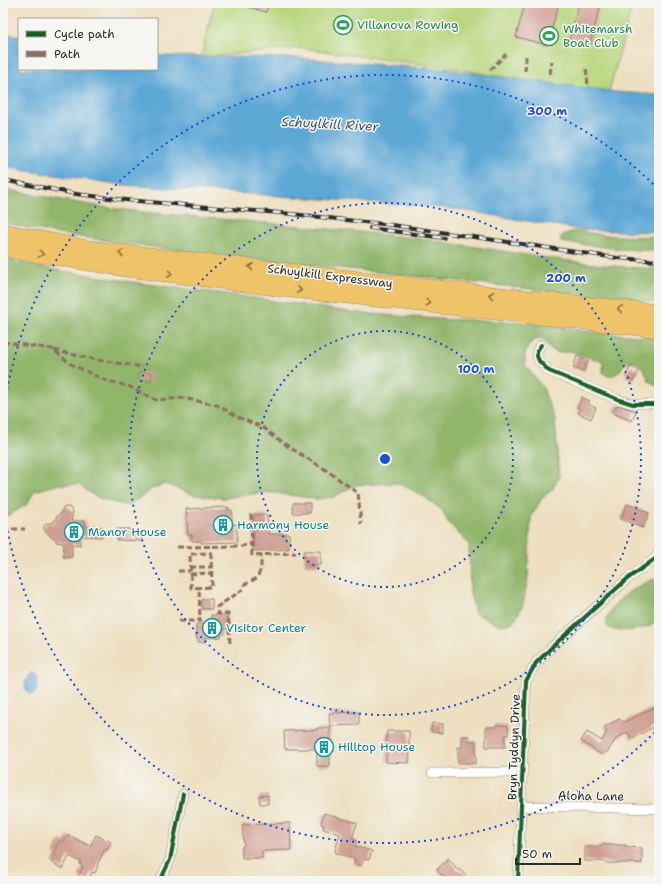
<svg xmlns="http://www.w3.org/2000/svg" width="662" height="884" font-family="'Shantell Sans',sans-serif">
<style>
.green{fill:#b7d57b;stroke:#718053}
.forest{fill:#91b66b;stroke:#5e704b}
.water{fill:#5da7d5;stroke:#446980}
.building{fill:#d09f93}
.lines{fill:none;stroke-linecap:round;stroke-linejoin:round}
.street-casing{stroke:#8c8575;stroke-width:10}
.highway-casing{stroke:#8c8575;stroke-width:18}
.street{stroke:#fff;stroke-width:9}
.highway{stroke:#efc469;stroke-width:17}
.rail-casing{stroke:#2b2b2b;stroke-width:4}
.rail{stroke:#f6f6f2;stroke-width:2.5;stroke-dasharray:8;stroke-linecap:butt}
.quiet{stroke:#8d6e63;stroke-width:3;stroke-dasharray:6 3;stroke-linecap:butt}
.cycleway-casing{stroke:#f6f6f2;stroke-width:6}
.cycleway{stroke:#1b5e20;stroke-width:4}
.oneway{stroke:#837047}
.ring{fill:none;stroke:#1d4ed8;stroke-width:2;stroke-dasharray:2 4}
.labels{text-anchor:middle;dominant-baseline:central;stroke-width:3;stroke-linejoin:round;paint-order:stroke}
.leisure-label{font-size:12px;fill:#27864d;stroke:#f6f6f2;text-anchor:start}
.street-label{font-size:12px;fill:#2b2b2b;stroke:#f6f6f2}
.culture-label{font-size:12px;fill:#0d838f;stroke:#f6f6f2;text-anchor:start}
.water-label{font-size:13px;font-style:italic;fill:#3c5666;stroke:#f6f6f2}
.centre{fill:#1d4ed8;stroke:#f6f6f2;stroke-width:2}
.ring-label{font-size:12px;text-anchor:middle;font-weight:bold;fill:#1d4ed8;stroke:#f6f6f2;stroke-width:3;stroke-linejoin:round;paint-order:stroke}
</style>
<rect width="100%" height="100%" fill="#f6f6f2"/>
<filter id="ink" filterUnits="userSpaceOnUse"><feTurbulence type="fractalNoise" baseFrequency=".025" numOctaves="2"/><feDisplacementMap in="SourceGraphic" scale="8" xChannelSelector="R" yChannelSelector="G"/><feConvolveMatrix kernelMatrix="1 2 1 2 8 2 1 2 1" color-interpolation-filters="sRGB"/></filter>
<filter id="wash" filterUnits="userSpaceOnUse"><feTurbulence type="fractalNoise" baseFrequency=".012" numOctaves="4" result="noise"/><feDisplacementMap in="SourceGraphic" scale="16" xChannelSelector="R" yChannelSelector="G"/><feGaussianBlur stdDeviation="0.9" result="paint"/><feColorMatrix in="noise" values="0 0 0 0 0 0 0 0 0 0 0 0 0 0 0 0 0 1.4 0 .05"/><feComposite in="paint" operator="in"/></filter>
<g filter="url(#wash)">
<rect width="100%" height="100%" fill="#eddfbf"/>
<!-- green -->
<path class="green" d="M214,3H633L609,92L515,81L466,70L300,48L201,57Z"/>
<!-- forest -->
<path class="forest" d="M3,189C43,196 84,205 124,210C220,220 316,226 412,238C494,248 576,266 659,269V303L175,250L59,234L3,223Z
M574,231L614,236L659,237V251L621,249L561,242L560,238L563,235Z
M3,258L44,268L146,284L219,293L358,313L438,319L521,322L587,331L659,338V387L649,381C646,373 639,357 628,362C618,367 624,374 608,376L603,373V362L571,351L559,353L549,348L546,342L540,339L532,341L525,352V365L543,388L555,419L559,476L552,490L542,498L531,517L528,577L523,604L518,615L511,623L502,625L495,623L475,613L470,593L469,544L447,521L442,510L422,495L398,483L356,485L333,497L317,499L267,492L224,498L194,495L165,484L152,489L128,506C107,501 95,499 79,484H59L35,491L26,505L9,515L3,517Z
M659,578V622C648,628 618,636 607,626C600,607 643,580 659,578Z"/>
<!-- water -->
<path class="water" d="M3,33L19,36V69H157V56L297,58L450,70L617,92L659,95V232L583,230L449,208L125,185L20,170L3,167Z
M32,673L35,674C38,679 38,688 35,693L30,695C23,691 24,676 32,673Z"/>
<g id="blocks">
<!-- building -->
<path class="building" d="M241,3H269L266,12L240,5Z
M525,3H559L547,45L516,37Z
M579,3L600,8L589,46L569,41Z
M577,356L588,360L584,371L573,368Z
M631,366L639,371L633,381L625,376Z
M139,372L152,373L151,382L138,380Z
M582,397L590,401L588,404L596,408L591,419L578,413L580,409L577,408Z
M617,405L636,411L632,421L613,413Z
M293,503H310V513H293Z
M627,504L649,513L643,528L621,519Z
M66,507H69L73,512L71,521H85V527L103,528L102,537L80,536V545L72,544V557H63L64,543L56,542V538H52L44,530V526L47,523H54V520H56V517L61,514L63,508Z
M228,507V510H232V525L237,524V542L201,543V541H192V535H188L186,509Z
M254,515H267L268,534H289V549L253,551Z
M117,529H131V533H142V541L117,540Z
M304,551H321V565H305Z
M202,599H212V609H202Z
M211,615H227L228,629H221V637L205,638V642H198V638H196V624H211Z
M655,708L659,715V724L631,739L628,732L616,739L608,751L602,755L581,741L587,732L602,741L607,732L604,727L619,719L624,722L646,711Z
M359,712V725L330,726L329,713Z
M432,723L443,724V733L431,732Z
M496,725L508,726V735H505V747H486V727H496Z
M317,728H330V766H317V749H285L284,731L317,730Z
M387,731H409V763L386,762Z
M462,736H469V741H476V763H458V747H462Z
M268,795V804H260L259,796Z
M324,813L357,823L352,839L357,841L355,846L372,851L369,860L364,859L361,866L354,864L355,859L336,853V852L335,851L340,834L323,829L324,825L321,824Z
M290,823L291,850L262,851V858H242V847L244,845L242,825Z
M68,835L90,846L96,835L111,842L107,850L105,849L97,865L98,866L95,873L92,872L88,881L78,876L83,867L80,865L81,862L69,856L63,869L52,863L56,855L53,854L60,840L64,842Z
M600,845H626V847L642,848V863H607V862L600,861H585V847H600Z
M448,858L458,870H460L471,881H449L443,876L437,870Z"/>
</g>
</g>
<g filter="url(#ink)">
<use href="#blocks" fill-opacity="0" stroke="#8c8575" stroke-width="1"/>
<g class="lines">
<defs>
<path id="street" d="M541,345L537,351V356L539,361L549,371L617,399L633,404H659
M432,773L522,772
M522,806L659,809
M160,881L170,860L183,794
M518,881L526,681L536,663L553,646L626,580L656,558L659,551"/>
<path id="highway" d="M3,232L87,249L564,303L659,313
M3,248L127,268L283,288L659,329"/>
</defs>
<!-- street casing -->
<use href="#street" class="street-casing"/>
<!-- highway casing -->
<use href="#highway" class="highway-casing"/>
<!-- street -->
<use href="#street" class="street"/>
<!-- highway -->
<use href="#highway" class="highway"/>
<defs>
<path id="rail" d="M3,180L76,194L126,200L292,214L392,225L617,258L659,261
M370,228L444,238"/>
</defs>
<!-- rail casing -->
<use href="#rail" class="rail-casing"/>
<!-- rail -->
<use href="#rail" class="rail"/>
<!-- quiet -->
<path class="quiet" d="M586,69L587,75L588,87
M490,70L506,54
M525,71L526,56
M550,74L552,61
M3,342L52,349L71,364L104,380L128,386L156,400L183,398L217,405L240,418L264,428L289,447L326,470L358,493L361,524
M54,350L92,359L143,367
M251,514L252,555L296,553
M3,529H25
M177,547L242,546L251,544
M211,553L212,587L191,588L190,554Z
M190,567H212
M178,571H190
M190,574L212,573
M179,621H200L199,587
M230,643L228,614H218L217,607L242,590L244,585L257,578L261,569V554"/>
<defs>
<path id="cycleway" d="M541,345L537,351V356L539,361L549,371L617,399L633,404H659
M160,881L170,860L183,794
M518,881L526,681L536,663L553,646L626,580L656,558L659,551"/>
</defs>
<!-- cycleway casing -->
<use href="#cycleway" class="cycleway-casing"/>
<!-- cycleway -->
<use href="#cycleway" class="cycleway"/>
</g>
<!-- one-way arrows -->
<defs><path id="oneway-chevron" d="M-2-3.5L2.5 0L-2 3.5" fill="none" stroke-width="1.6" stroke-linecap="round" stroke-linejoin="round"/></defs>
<g class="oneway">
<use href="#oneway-chevron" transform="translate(121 253) rotate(-174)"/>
<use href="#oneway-chevron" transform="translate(41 254) rotate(9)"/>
<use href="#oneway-chevron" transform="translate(251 267) rotate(-174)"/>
<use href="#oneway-chevron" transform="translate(170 274) rotate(7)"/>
<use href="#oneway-chevron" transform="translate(299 290) rotate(6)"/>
<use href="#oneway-chevron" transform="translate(491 295) rotate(-173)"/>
<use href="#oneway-chevron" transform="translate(428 303) rotate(6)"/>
<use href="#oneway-chevron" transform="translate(620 309) rotate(-174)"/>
</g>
</g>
<!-- distance rings -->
<g class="ring">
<circle cx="385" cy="459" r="128"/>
<circle cx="385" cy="459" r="256"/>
<path d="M659 728A384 384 0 0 1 3 499M3 419A384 384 0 0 1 659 190"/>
</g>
<!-- icons -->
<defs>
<symbol id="stadium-ring" viewBox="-11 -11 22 22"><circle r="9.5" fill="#f6f6f2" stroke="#2e9e5b" stroke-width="1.5"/><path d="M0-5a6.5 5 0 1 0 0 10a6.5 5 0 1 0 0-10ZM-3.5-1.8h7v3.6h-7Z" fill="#2e9e5b"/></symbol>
<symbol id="building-ring" viewBox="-11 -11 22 22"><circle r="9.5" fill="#f6f6f2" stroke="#0f9aa8" stroke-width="1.5"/><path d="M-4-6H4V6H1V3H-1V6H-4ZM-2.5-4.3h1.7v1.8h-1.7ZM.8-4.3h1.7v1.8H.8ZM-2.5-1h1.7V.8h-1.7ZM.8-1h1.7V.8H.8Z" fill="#0f9aa8"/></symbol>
</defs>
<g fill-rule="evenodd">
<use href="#stadium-ring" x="332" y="14" width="22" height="22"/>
<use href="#stadium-ring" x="538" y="25" width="22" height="22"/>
<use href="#building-ring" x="212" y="514" width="22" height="22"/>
<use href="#building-ring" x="63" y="521" width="22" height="22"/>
<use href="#building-ring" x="201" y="617" width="22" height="22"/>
<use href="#building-ring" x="313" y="736" width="22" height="22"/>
</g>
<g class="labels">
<!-- leisure labels -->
<g class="leisure-label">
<text x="357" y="25">Villanova Rowing</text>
<text x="563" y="29">Whitemarsh<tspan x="563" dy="14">Boat Club</tspan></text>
</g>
<!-- street labels -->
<g class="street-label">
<text transform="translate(330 276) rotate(7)">Schuylkill Expressway</text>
<text transform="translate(514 747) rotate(-88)">Bryn Tyddyn Drive</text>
<text transform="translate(591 796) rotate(1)">Aloha Lane</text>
</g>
<!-- culture labels -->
<g class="culture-label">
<text x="237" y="525">Harmony House</text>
<text x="88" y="532">Manor House</text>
<text x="226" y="628">Visitor Center</text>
<text x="338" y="747">Hilltop House</text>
</g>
<!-- water labels -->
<g class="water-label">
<text transform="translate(330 124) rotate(3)">Schuylkill River</text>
</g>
</g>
<circle cx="385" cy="459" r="6" class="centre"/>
<g class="ring-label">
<text x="547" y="115">300 m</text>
<text x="566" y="282">200 m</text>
<text x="476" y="373">100 m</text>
</g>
<!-- margin -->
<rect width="662" height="884" fill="none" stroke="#f6f6f2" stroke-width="16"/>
<!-- legend -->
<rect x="18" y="18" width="140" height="52" fill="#f6f6f2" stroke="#a5a5a2"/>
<rect x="26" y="31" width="20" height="6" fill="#1b5e20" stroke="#a5a5a2"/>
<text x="54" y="38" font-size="12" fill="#2b2b2b">Cycle path</text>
<rect x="26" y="51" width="20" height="6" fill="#8d6e63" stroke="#a5a5a2"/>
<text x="54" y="58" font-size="12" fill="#2b2b2b">Path</text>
<!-- scale -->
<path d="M516 858v6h64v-6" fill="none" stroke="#2b2b2b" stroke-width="2"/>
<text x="522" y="858" font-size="12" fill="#2b2b2b" stroke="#f6f6f2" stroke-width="3" paint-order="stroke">50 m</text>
</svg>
